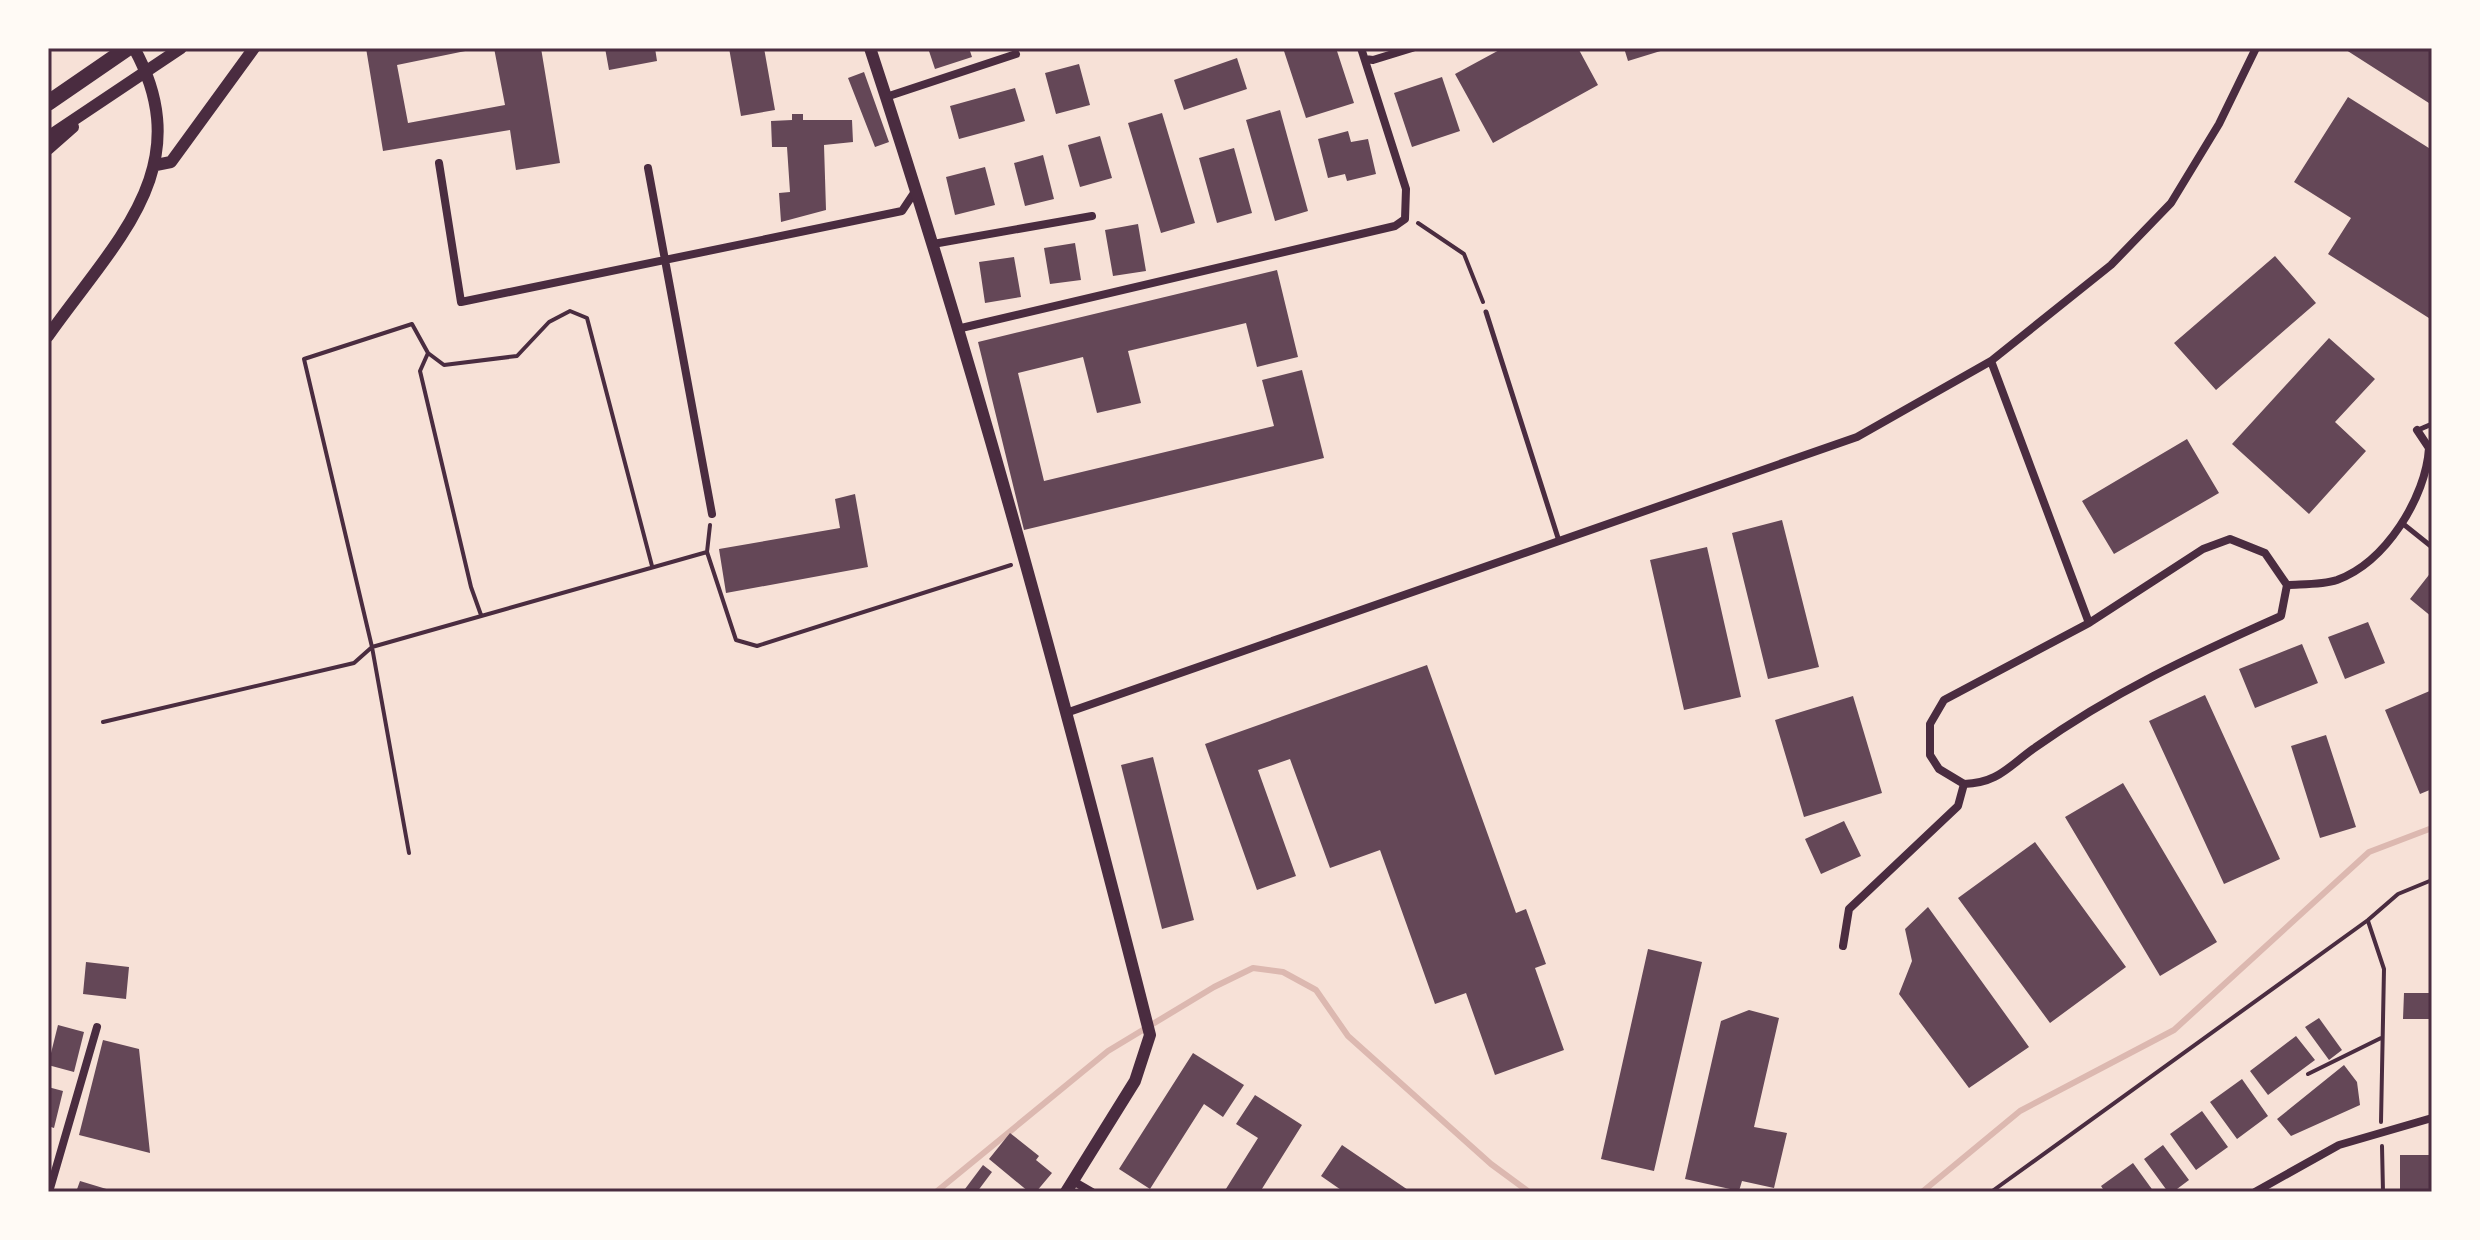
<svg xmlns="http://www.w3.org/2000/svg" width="2480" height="1240" font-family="'Roboto Condensed',sans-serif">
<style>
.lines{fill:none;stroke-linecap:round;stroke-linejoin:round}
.stream{stroke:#dcb8b0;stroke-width:6}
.building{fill:#644757}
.path{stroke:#4a2c40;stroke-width:4}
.service{stroke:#4a2c40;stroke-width:5}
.minor{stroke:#4a2c40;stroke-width:8}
.tertiary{stroke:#4a2c40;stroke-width:12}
.trunk{stroke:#4a2c40;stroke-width:16}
.neatline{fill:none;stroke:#4a2c40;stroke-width:3}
</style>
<rect width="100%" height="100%" fill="#f7e1d7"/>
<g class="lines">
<!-- stream -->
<path class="stream" d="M936,1192L1108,1051L1214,987L1253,968L1283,972L1316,990L1348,1036L1491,1164L1529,1192
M1922,1192L2020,1111L2174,1030L2369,852L2432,828"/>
</g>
<!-- building -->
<path class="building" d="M366,48H480L397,65L408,123L505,105L494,48H541L560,163L516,170L510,130L383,151Z
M605,48H655L657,61L609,70Z
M729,48H764L775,110L741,116Z
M928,48H969L972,57L935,69Z
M1283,48H1336L1354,103L1306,118Z
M1503,48H1578L1598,85L1493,143L1455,74Z
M1624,48H1667V49L1628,61Z
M2343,48H2432V105Z
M1237,58L1247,89L1184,110L1174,80Z
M1079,64L1090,105L1056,114L1045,73Z
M864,72L889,142L875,147L848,78Z
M1442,77L1460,131L1412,147L1394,93Z
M1015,88L1025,121L959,139L950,106Z
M2348,97L2432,150V320L2328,254L2351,218L2294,182Z
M1280,110L1308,211L1275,221L1246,120Z
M1162,113L1195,223L1161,233L1128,123Z
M792,114H803V120H852L853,142L824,145L826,210L781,222L779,193L790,192L787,147H772L771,121L792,120Z
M1348,131L1351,142L1368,139L1376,174L1347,181L1345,174L1328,178L1318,139Z
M1100,136L1112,178L1080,187L1068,145Z
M1234,148L1252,213L1217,223L1199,158Z
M1043,155L1054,199L1025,206L1014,163Z
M985,167L995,205L955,215L946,177Z
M1138,224L1146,271L1113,276L1105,230Z
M1075,243L1081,280L1050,284L1044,248Z
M2275,256L2316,303L2216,390L2174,343Z
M1014,257L1021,297L985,303L979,262Z
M1277,270L1298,357L1257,367L1246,323L1128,351L1141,403L1097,413L1083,357L1018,373L1044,481L1274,426L1262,380L1302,370L1324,458L1024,530L978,342Z
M2329,338L2375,379L2335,422L2366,451L2309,514L2232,444Z
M2187,439L2219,493L2114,554L2082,501Z
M855,494L868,567L726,593L719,549L840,528L835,499Z
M1782,520L1819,667L1768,679L1732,533Z
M1707,547L1741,697L1684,710L1650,560Z
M2432,571V617L2410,599Z
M2368,622L2385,663L2345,679L2328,637Z
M2302,644L2318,683L2255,708L2239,669Z
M1427,665L1516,913L1526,909L1546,964L1535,968L1564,1050L1495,1075L1466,993L1435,1004L1380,850L1330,868L1290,759L1258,770L1296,876L1257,890L1205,744Z
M2432,690V789L2420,794L2385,710Z
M2205,695L2280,859L2224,884L2149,721Z
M1853,696L1882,793L1804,817L1775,720Z
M2326,735L2356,827L2320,838L2291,746Z
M1153,757L1194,920L1162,929L1121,765Z
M2123,783L2217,942L2160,976L2065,817Z
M1844,821L1861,856L1821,874L1805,839Z
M2035,842L2126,967L2050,1023L1958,898Z
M1928,907L2029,1047L1969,1088L1899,994L1912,961L1905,929Z
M1648,949L1702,962L1654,1171L1601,1159Z
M86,962L129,967L126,999L83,994Z
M2404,993H2432V1019H2403Z
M1749,1010L1779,1018L1754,1127L1787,1133L1774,1188L1742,1181L1739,1191L1685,1179L1721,1021Z
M2319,1018L2342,1050L2329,1060L2305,1027Z
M58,1025L84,1032L74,1072L48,1065Z
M2296,1036L2315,1060L2268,1095L2250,1071Z
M103,1040L139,1049L150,1153L79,1135Z
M1193,1053L1244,1085L1223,1117L1204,1104L1150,1189L1119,1169Z
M2344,1065L2357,1082L2360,1105L2291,1136L2277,1119Z
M2242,1079L2268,1116L2237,1139L2210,1102Z
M48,1087L63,1091L54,1128L48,1126Z
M1255,1095L1302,1125L1260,1192H1224L1258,1138L1236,1124Z
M2202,1111L2228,1147L2196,1170L2170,1134Z
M1010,1133L1039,1156L1036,1160L1052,1173L1036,1192H1029L989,1159Z
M1342,1145L1411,1192H1344L1321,1176Z
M2163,1145L2189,1180L2173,1192H2168L2144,1159Z
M2400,1155H2432V1192H2400Z
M2133,1163L2154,1192H2105L2101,1186Z
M983,1165L992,1172L977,1192H968L965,1189Z
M80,1181L113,1191V1192H76Z"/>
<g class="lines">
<!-- path -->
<path class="path" d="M1418,223L1464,254L1483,302
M428,353L444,365L517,356L549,322L570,311L587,318L652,566
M707,552L736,640L757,646L1011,565
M481,615L471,587L420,371L428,353L412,324L304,359L372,647L707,552L710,525
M103,722L354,663L372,647L409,853
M2368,921L2384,969L2381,1122
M2308,1074L2381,1038
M2382,1146L2383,1192
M1991,1192L2368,920L2398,894L2432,880"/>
<!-- service -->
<path class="service" d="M1486,312L1559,541
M2418,430L2432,424
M2402,523L2432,547"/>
<!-- minor -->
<path class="minor" d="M1365,59L1373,60L1412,48
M886,97L1016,54
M439,163L461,302L902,211L916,190
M648,168L712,514
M933,244L1092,216
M957,329L1395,226L1405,219L1406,189L1361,48
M1991,361L2089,623
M2287,585C2303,584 2322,585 2337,580C2386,562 2426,497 2429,448L2417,430
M1066,713L1857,437L1991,361L2111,265L2171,203L2219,124L2256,48
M1843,946L1849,909L1958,806L1964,784C1997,783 2007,768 2033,749C2113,692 2191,656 2281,616L2287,585L2265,553L2230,539L2203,549L2089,623L1944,700L1930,724V755L1939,769L1964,784
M1073,1181L1092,1192
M49,1192L97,1027
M2255,1192L2339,1145L2432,1118"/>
<!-- tertiary -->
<path class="tertiary" d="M870,48C977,372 1066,704 1150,1035L1135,1081L1066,1192
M48,137L181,48
M48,149L73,127
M156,165L171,162L254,48
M48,336C114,242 200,168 134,48"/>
<!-- trunk -->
<path class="trunk" d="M48,103L128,48"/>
</g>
<!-- border -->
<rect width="2480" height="1240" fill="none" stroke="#fffaf5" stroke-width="100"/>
<rect x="50" y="50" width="2380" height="1140" class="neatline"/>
</svg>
